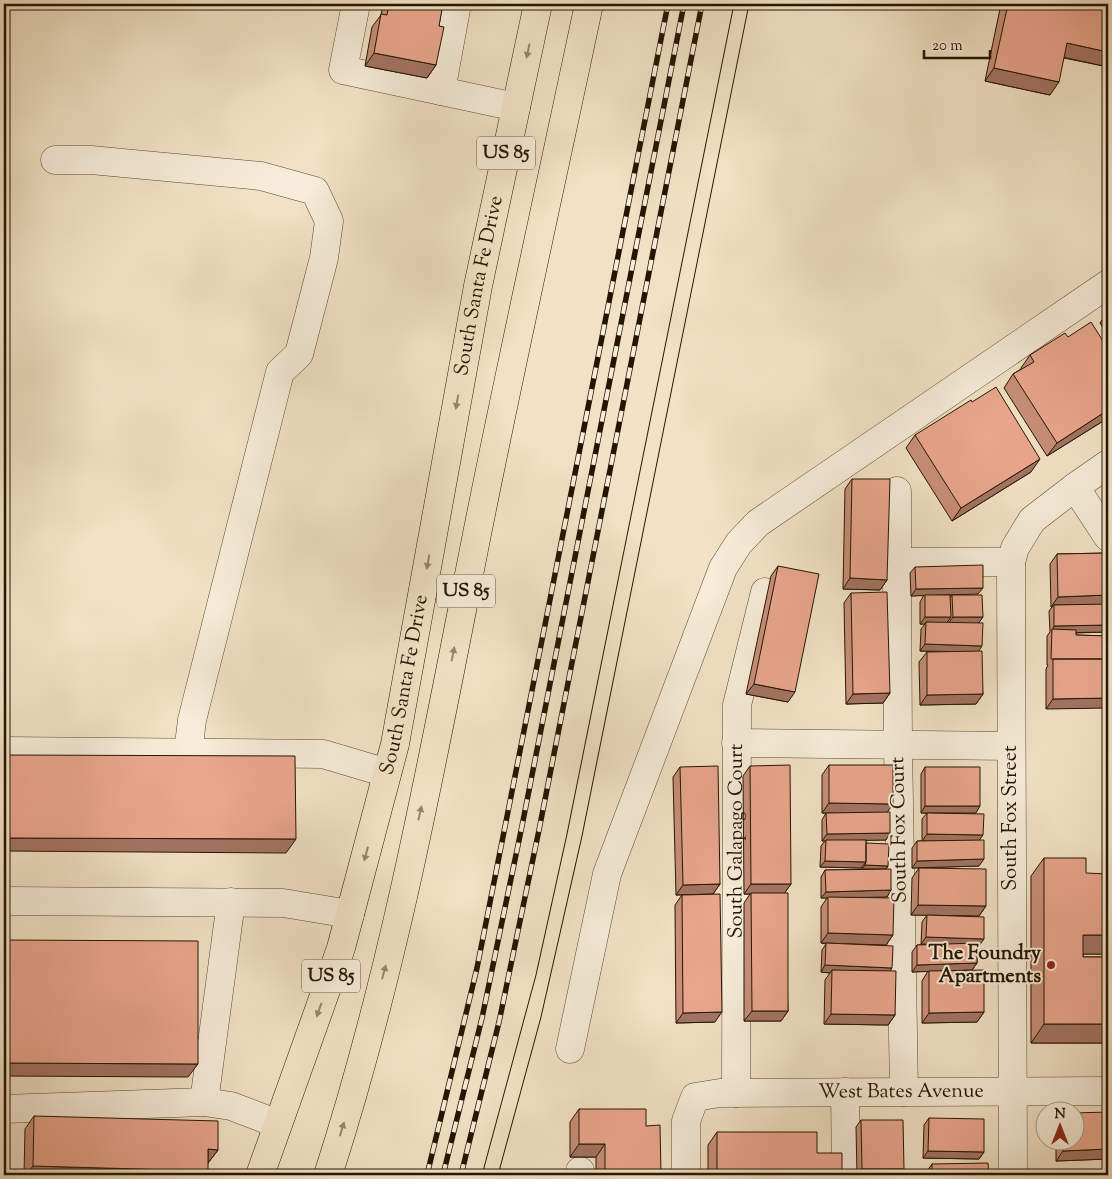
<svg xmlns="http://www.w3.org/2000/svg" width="1112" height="1179" font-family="'Sorts Mill Goudy',serif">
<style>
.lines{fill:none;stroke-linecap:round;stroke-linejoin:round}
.minor-casing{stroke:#594832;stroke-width:29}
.highway-casing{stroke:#261401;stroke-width:29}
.minor{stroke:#f6ecd9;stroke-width:28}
.highway{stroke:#f1e2c5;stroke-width:28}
.tram{stroke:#261401;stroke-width:1}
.rail-casing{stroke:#261401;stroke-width:5.5}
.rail{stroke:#f6ecd9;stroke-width:4;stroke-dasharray:11;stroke-linecap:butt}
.wall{fill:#c88f79;stroke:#261401}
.shaded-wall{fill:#a37463;stroke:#261401}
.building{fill:#e9a68d;stroke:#261401}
.oneway{fill:#96856d}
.poi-dot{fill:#8f2418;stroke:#f6ecd9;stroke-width:2}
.labels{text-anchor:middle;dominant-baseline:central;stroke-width:4;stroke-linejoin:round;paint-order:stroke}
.shield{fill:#f6ecd9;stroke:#645542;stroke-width:1}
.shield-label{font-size:19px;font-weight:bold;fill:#261401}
.street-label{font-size:20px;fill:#261401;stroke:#f6ecd9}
.poi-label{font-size:20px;font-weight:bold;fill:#261401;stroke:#f6ecd9;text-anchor:end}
</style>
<rect width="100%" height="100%" fill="#f1e2c5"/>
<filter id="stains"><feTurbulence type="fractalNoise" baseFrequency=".004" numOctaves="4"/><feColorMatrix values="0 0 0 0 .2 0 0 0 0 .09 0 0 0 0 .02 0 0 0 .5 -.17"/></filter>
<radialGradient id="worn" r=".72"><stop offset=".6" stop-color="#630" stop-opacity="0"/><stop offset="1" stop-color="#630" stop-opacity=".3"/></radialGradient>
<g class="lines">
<defs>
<g id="minor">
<path d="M356,4L343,70L516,107"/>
<path d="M441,91L457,4"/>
<path d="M55,160H91L261,176L315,191L329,221L324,258L299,354L280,372L192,720L188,753"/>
<path d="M1075,487L1108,537"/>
<path d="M897,491V568"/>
<path d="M736,743L1011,746"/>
<path d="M4,751L323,754L387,773"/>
<path d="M4,901L283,903L350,914"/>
<path d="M570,1049L607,874L723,568L739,543L758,523L1108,284"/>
<path d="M845,1092L846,1175"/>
<path d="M904,1092L898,745L897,568L910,562H1011"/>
<path id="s1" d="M736,1093L737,705L765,592"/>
<path d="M204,1102L231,902"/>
<path d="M4,1109L204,1102L231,1106L278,1124"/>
<path d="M580,1171V1175"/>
<path id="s2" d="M686,1175V1121L695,1097L720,1093L1108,1091"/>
<path d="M1013,1175L1011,562L1015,548L1032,520L1075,487L1108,464"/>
</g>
<g id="highway">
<path id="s3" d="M260,1175L341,948L395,744L478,286L538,4"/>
<path d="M328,1175C396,965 435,746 478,529C513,354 552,179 589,4"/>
</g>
</defs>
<!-- minor casing -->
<use href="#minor" class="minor-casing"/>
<!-- highway casing -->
<use href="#highway" class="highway-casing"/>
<!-- minor -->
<use href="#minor" class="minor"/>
<!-- highway -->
<use href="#highway" class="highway"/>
<!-- tram -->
<path class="tram" d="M482,1175L536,975L567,834L734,4
M498,1175L541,1017L582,836L749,4"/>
<defs>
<path id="rail" d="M427,1175L477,968L668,4
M443,1175L482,1018L522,826L684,4
M461,1175L499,1022L539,830L702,4"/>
</defs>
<!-- rail casing -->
<use href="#rail" class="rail-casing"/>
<!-- rail -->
<use href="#rail" class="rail"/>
</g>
<!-- wall -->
<path class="wall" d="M383,4H445L442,7L439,26L436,65L427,78L365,66L372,27L381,15Z
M1001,4H1108V67L1064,58L1050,95L985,81Z
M1108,311V336L1100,323Z
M1068,337L1108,418L1047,456L1004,388L1013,374L1021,369V368L1030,355Z
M915,435L1031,472L952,521L906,448Z
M852,479L887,580L880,590L843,589L845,489Z
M1108,553V632L1076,633V635L1108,636L1046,709V669L1048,665H1047V636L1050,632L1049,611L1052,607H1051L1050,564L1057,554Z
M778,566L788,702L746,694L771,576Z
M915,567L950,595V598L952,595L983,617L978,623V651L983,694L976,704L920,705L919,662L927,652H949L920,651L921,629L925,624H920V602L924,595L911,596L910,573Z
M851,593L890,693L883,703L846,704L844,603Z
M829,765L887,812L886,840H866V843L888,866L886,869L891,890L887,897L871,898L893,935L886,945L855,944L890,971L895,1015L888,1025L824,1024L825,980L830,973L821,972L822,950L826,944L821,943V907L827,898H821V877L825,870L884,869H862V867L861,868L820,867L821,846L825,841H822V820L826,813H831H822V775Z
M750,766L791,884L784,893L788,1011L781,1021H744V903L750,894H744L743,776Z
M680,767L720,884L713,894L676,895L673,777Z
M925,767L976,813H935L980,840L979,866L912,868V848L917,841H933H922V819L927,813H921V774Z
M1044,858L1086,873L1108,954H1083V957H1108V1043H1031V876Z
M919,868L986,906L979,916L929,915L979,946H977V963L972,970L984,1012L977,1022L922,1023V981L928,971L912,972V952L917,945L935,944H921L922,922L927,915H911L912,878Z
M682,895L715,1022L676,1023L675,905Z
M579,1109L646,1126L661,1175H596V1157H570V1122Z
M1108,1112V1159L1056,1161V1142H1074Z
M34,1116L218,1150L208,1163L205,1175H24L25,1129Z
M929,1118L984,1152L979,1159L923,1158L924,1125Z
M861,1120L899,1175H857L856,1127Z
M717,1132L817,1153L842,1175H708V1145Z
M932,1164L989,1175H925V1174Z"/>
<!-- shaded-wall -->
<path class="shaded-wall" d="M1067,43L1108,52V67L1058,56Z
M374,53L436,65L427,78L365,66Z
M994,68L1059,82L1050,95L985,81Z
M1108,410V418L1047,456L1057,443Z
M1040,459L1031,472L952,521L961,508Z
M850,578L887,580L880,590L843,589Z
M983,588L978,594L911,596L916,589Z
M1108,595V605H1054L1052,607H1051L1058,597Z
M925,617H951L946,624L926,622L925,624H920Z
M953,617H983L978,624H948Z
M1108,625V632L1052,633V630L1054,626Z
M925,644L982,646L978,652L920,651Z
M754,684L795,692L788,702L746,694Z
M890,693L883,703L846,704L853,694Z
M983,694L976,704L920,705L927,695Z
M1108,698V708L1046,709L1053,699Z
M829,803L893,804L886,814L822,813Z
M925,806H980L976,813H921Z
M890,833L886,840L826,841V840L825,841H822L827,834Z
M927,834L983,835L978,842L922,841Z
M4,838L296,839L286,853L4,851Z
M984,859L979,866L912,868L917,861Z
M825,861L866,862L861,868L820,867Z
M865,865L888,866L886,869H862Z
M720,884L713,894L676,895L683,885Z
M751,884H791L784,894H744Z
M891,890L887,897L828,898V897L827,898H821L826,892Z
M918,905L986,906L979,916L911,915Z
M828,933L893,935L886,945L821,943Z
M1083,935H1108V954H1070Z
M926,937L984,939L979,946L921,944Z
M977,963L972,970L912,972L917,965Z
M825,965L892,968L888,975L832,970L830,973L821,972Z
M752,1011H788L781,1021H744Z
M722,1012L715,1022L676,1023L683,1013Z
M984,1012L977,1022L922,1023L929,1013Z
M831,1014L895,1015L888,1025L824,1024Z
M1044,1024H1108V1043H1031Z
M4,1063L198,1064L188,1077L4,1076Z
M579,1144H605L596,1157H570Z
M208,1149L218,1150L208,1163Z
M1108,1149V1159L1056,1161L1063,1151Z
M928,1151L984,1152L979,1159L923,1158Z
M33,1166L208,1171L205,1175H26Z
M862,1169H904L899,1175H858Z"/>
<!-- building -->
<path class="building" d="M389,4H443L439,26L444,27L436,65L374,53L381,14L387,15Z
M1008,4H1108V52L1067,43L1059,82L994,68Z
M1091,322L1108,349V410L1057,443L1013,374L1034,362L1030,355L1065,333L1068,337Z
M996,387L1040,459L961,508L915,435L971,400L972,402Z
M852,479H890L887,580L850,578Z
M1108,553V595L1058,597L1057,554Z
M983,565V588L916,589L915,567Z
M778,566L819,574L795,692L754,684Z
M887,592L890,693L853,694L851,593Z
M925,595H950L951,617H925Z
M952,595H982L983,617H953Z
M1108,604V625L1054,626V605Z
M926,622L983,623L982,646L925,644Z
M1052,629L1076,630V635L1108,636V659H1051Z
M982,651L983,694L927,695V652Z
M1053,659H1108V698L1053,699Z
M4,755L295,756L296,839L4,838Z
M790,765L791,884H751L750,766Z
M829,765H893V804L829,803Z
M718,766L720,884L683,885L680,767Z
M925,767H980V806H925Z
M890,812V833L827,834L826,813Z
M927,813L984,814L983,835L927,834Z
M826,840H866V862L825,861Z
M984,840V859L917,861V841Z
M866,843L889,844L888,866L865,865L866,862Z
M1044,858H1086V873L1108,874V935H1083V957H1108V1024H1044Z
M919,868L986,869V906L918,905Z
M891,869V890L826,892L825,870Z
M751,893H788V1011H752Z
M720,894L722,1012L683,1013L682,895Z
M828,897L894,898L893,935L828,933Z
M927,915L984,917V939L926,937Z
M4,940L198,941V1064L4,1063Z
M826,943L893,946L892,968L825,965Z
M977,943V963L917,965V945Z
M832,970L896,971L895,1015L831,1014Z
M984,970V1012L929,1013V971Z
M579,1109H646V1126L660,1125L661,1175H605V1144H579Z
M1108,1112V1149L1063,1151V1142H1074V1113Z
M34,1116L218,1121V1150L208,1149V1171L33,1166Z
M929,1118L984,1119V1152L928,1151Z
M861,1120H903L904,1169H862Z
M717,1132H817V1153H842V1175H717Z
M988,1163L989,1175H932V1164Z"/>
<!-- one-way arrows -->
<defs><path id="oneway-solid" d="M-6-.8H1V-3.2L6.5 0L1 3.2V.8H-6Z" transform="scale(1.25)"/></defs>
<g class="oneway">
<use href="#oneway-solid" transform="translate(528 51) rotate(102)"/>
<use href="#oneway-solid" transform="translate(457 402) rotate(100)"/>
<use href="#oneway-solid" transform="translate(428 562) rotate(100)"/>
<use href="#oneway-solid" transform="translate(453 654) rotate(-79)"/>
<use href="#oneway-solid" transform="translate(420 813) rotate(-77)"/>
<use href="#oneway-solid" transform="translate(366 854) rotate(105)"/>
<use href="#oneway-solid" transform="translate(384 972) rotate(-75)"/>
<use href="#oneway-solid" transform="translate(319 1010) rotate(110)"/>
<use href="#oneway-solid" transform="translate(342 1129) rotate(-73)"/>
</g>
<!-- markers -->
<circle class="poi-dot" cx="1051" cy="965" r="5"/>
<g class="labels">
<!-- shield labels -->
<g class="shield">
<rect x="477" y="136.5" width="58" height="33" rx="4"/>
<rect x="437" y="574.5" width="58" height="33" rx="4"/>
<rect x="302" y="959.5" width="58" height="33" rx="4"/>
</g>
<g class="shield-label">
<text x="506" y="153">US 85</text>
<text x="466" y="591">US 85</text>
<text x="331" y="976">US 85</text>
</g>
<!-- street labels -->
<g class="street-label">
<text stroke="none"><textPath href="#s3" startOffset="918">South Santa Fe Drive</textPath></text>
<text stroke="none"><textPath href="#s3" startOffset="512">South Santa Fe Drive</textPath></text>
<text transform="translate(1011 818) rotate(-90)">South Fox Street</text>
<text transform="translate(900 830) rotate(-91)">South Fox Court</text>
<text stroke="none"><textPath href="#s1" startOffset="252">South Galapago Court</textPath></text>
<text stroke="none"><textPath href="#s2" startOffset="286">West Bates Avenue</textPath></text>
</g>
<!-- poi labels -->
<g class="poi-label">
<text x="1041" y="954">The Foundry<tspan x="1041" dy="23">Apartments</tspan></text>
</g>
</g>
<!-- margin -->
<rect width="1112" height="1179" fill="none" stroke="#f1e2c5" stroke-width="20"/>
<rect x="5" y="5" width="1102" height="1169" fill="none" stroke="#261401" stroke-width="2.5"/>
<rect x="10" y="10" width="1092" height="1159" fill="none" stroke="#261401"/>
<!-- north arrow -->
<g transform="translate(1060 1126)"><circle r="24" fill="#f6ecd9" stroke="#a39683"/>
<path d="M0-4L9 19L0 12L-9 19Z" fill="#8f2418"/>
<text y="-8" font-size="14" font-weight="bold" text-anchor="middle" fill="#261401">N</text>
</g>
<!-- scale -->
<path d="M924 50v8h66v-8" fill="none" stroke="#261401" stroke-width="2.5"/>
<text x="932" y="50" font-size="15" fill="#261401" stroke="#f6ecd9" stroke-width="4" paint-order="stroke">20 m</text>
<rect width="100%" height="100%" filter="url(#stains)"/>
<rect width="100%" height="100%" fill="url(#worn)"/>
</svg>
